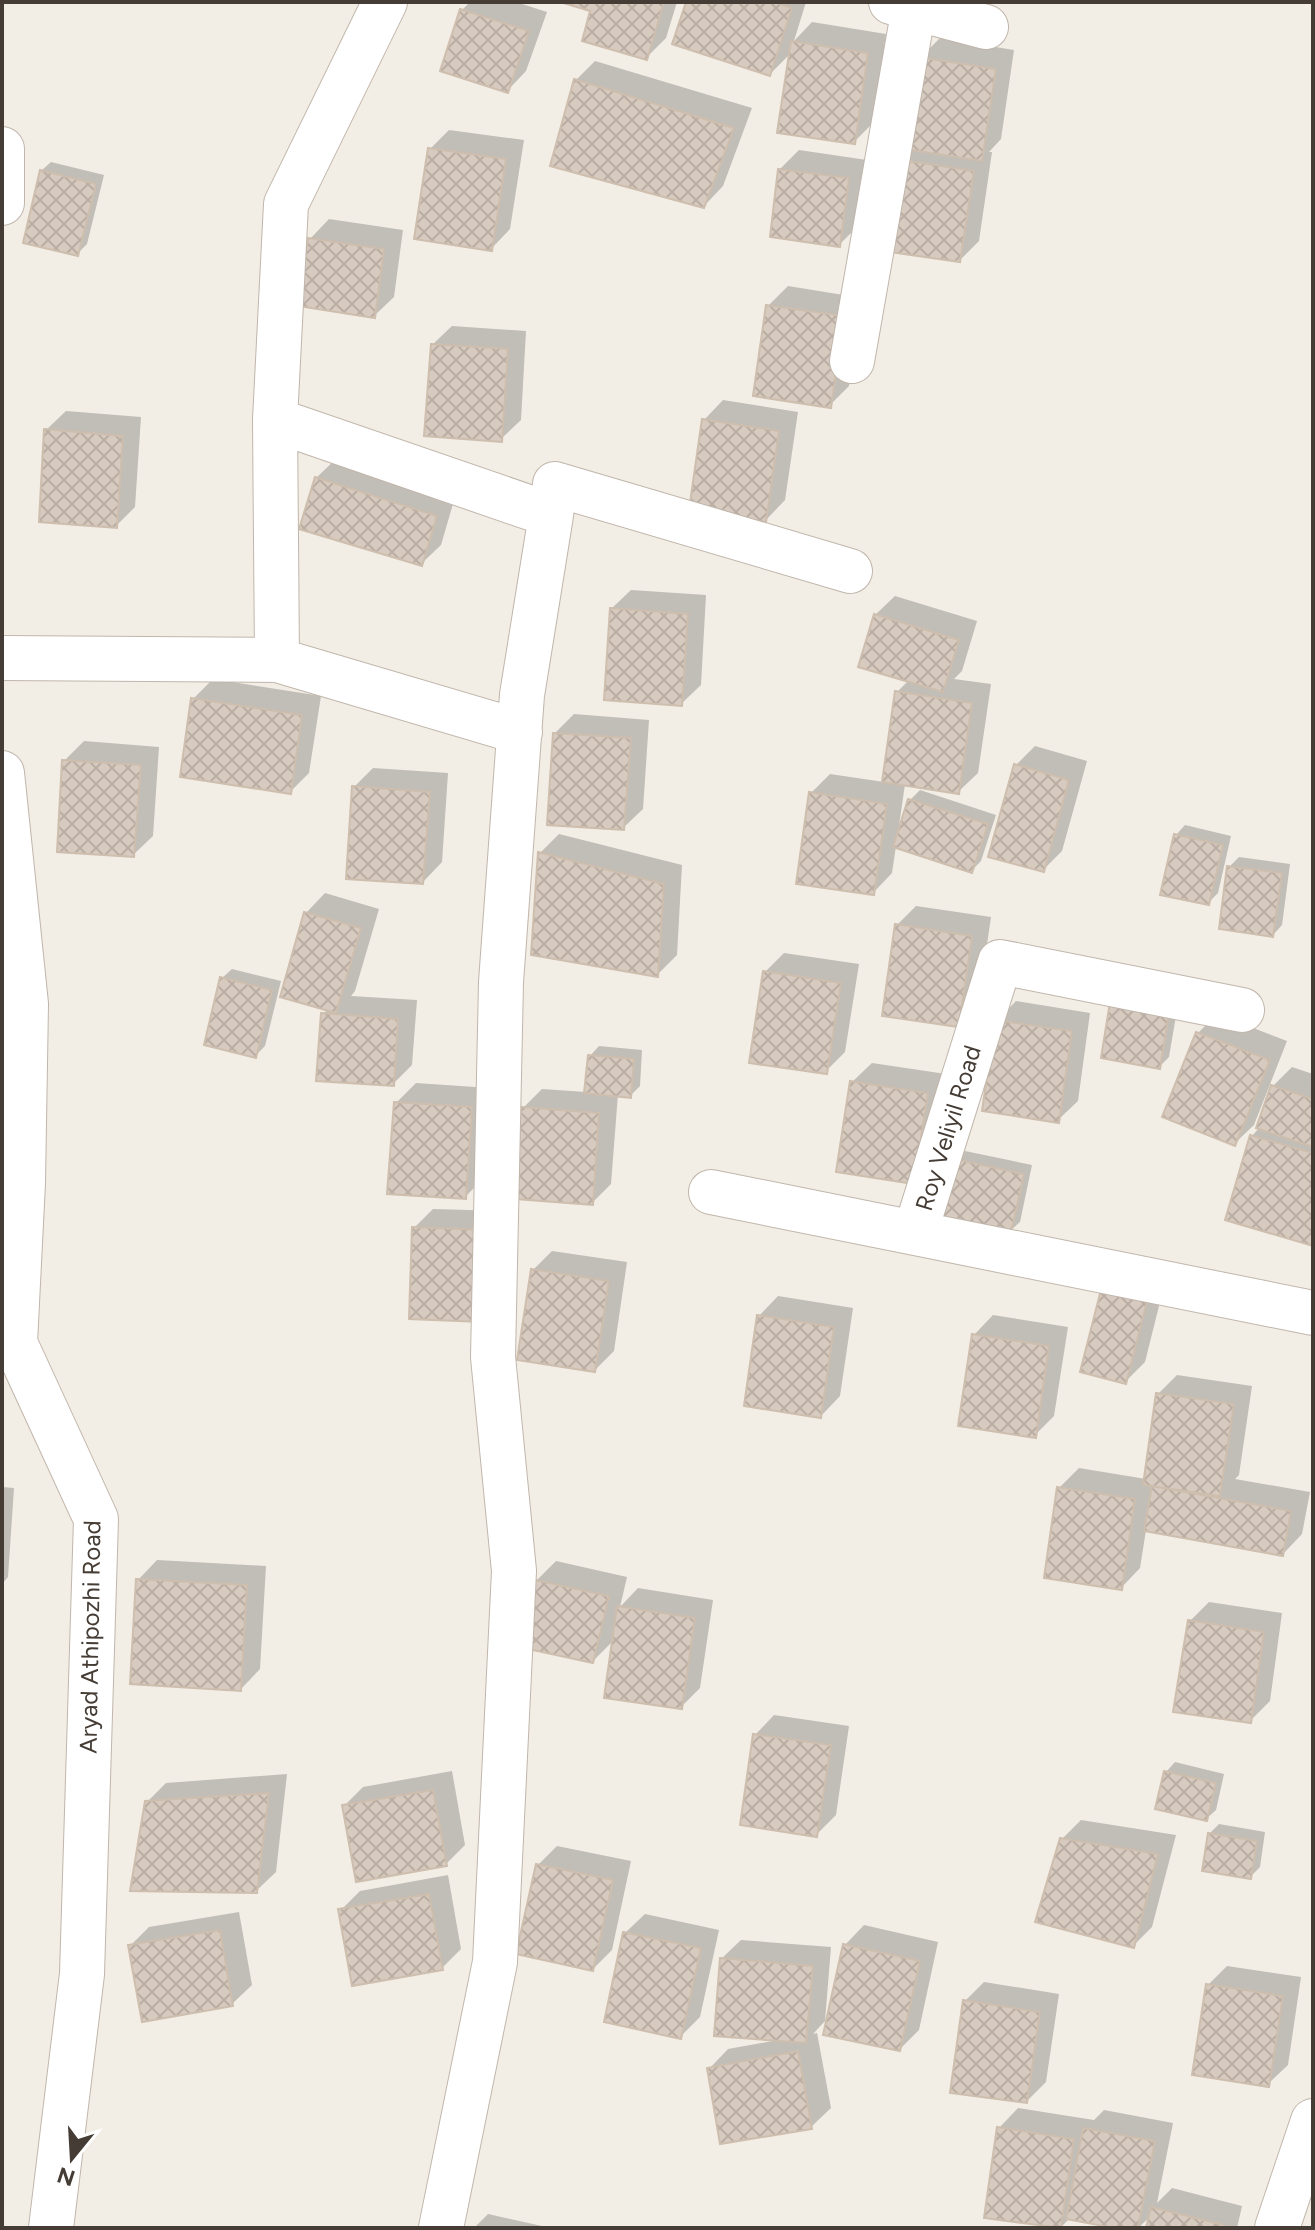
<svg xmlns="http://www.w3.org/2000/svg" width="1315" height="2230" font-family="Figtree,sans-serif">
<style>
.shadow{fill:#0003}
.building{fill:url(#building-cross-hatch);stroke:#cebeae;stroke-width:2}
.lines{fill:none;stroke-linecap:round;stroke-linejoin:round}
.minor-casing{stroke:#c1b6ab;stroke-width:46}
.tertiary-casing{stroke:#c1b6ab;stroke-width:46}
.minor{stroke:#fff;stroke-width:44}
.tertiary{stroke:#fff;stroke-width:44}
.labels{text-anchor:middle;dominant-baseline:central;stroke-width:6;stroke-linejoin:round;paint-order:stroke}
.street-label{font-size:24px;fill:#453d35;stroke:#fff}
</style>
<defs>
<pattern id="building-cross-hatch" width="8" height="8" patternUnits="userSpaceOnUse" patternTransform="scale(2)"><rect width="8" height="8" fill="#d7cabe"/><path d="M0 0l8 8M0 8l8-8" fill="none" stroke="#baaea4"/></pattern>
</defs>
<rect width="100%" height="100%" fill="#f2ede5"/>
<!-- shadow -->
<path class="shadow" d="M470,2H516L547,12L526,71L507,91L462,10Z
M567,2H677L666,38L647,57L593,10Z
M688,2H806L794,41L812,22L886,34L874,122L854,142L791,53L770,74Z
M940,38L1014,50L1001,139L989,152H992L979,241L960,260L898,160L920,58Z
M595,61L752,108L723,186L704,206L576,80Z
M449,130L524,140L510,229L491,249L430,149Z
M799,150L867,160L859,225L840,244L780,169Z
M51,162L104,175L87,244L77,254L41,171Z
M329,219L403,230L394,297L374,316L310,239Z
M788,286L862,298L849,386L830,405L768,306Z
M452,326L526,331L521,420L501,439L432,345Z
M723,400L798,412L785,500L766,520L704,420Z
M66,411L141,417L135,507L116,526L46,430Z
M336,459L455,497L441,545L421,564L316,478Z
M631,590L706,595L701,685L681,704L611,609Z
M895,596L977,621L962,671L954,679L991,684L978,773L958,792L905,784L899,826H901L910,800L920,790L996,815L981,861L972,870L896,846L892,873L873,893L811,793L830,774L884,782L897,692L909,680L875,615Z
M213,679L321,696L309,773L290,792L193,699Z
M574,714L649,720L643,809L623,828L554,734Z
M84,741L159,747L153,836L133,855L64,761Z
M1035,746L1087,761L1062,851L1043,870L1016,765Z
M373,768L448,773L442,862L423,882L354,787Z
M1185,825L1231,836L1218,893L1208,903L1176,835Z
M559,834L682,865L677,955L657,975L540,853Z
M1239,857L1290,864L1282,925L1273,935L1229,867Z
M325,893L379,909L355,991L351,996L417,1000L412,1065L393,1084L323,1014L328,1009L306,913Z
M916,906L991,917L978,1006L959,1025L897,925Z
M784,953L859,964L845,1052L826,1071L765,972Z
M232,969L281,981L265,1046L255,1056L222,978Z
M1016,1001L1090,1013L1078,1101L1058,1120L997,1021Z
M1112,1003L1178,1004L1169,1057L1159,1067Z
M1217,1014L1287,1041L1254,1125L1234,1144L1198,1033Z
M599,1046L642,1050L640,1086L630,1096L618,1094L611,1184L592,1203L523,1108L542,1089L586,1092L590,1056Z
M872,1063L946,1074L932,1163L852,1082Z
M1292,1067L1313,1074V1244L1252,1136L1260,1127L1273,1086Z
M416,1083L490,1088L484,1178L465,1197L396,1103Z
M965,1151L1032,1165L1020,1222L1010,1231L956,1160Z
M433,1209L504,1211L481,1320L414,1228Z
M552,1251L627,1262L614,1351L595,1370L533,1270Z
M1168,1270L1145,1362L1125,1382L1083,1371Z
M778,1296L853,1308L840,1396L821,1416L759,1316Z
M993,1315L1068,1327L1054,1416L1035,1435L974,1335Z
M1177,1375L1252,1386L1239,1475L1235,1479L1310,1492L1302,1534L1283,1554L1146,1530L1140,1568L1121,1588L1059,1488L1079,1468L1146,1479L1158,1394Z
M2,1487L14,1488L8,1577L2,1584Z
M157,1560L266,1566L260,1669L241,1689L138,1580Z
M556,1561L627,1577L620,1607L638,1588L713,1600L700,1688L681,1707L615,1639L593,1661L536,1581Z
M1209,1602L1282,1613L1270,1701L1250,1721L1190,1621Z
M774,1715L849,1726L836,1815L816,1835L755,1735Z
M1175,1762L1224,1774L1216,1810L1206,1819L1166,1772Z
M452,1771L465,1845L446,1864L344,1806L363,1787Z
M287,1774L276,1872L256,1891L147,1802L166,1783Z
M1081,1820L1176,1835L1152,1927L1133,1946L1062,1839Z
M1219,1824L1265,1832L1260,1867L1250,1877L1209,1834Z
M557,1846L631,1861L612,1950L593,1969L538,1865Z
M448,1875L461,1949L442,1968L341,1910L360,1891Z
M239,1912L252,1985L232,2004L130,1946L149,1927Z
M645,1914L719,1930L700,2017L681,2036L625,1933Z
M864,1925L938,1942L919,2030L900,2049L845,1945Z
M741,1940L831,1947L825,2021L813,2034L817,2033L831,2108L811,2127L709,2069L728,2049L778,2040L721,1959Z
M1227,1966L1301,1977L1288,2065L1268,2084L1208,1985Z
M984,1982L1059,1994L1046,2082L1027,2101L965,2001Z
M1018,2108L1094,2120L1104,2110L1173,2123L1157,2203L1172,2188L1242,2206L1237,2228H1148L1151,2216L1138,2228H1125L1070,2218L1060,2228L999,2128Z
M488,2214L551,2228H474Z"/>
<!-- building -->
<path class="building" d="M560,2H664L647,60L582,41L590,11Z
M686,2H774L792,8L770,76L672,44Z
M460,9L529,31L508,93L440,71Z
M791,41L868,53L855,144L777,133Z
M918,57L996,69L982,161L905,149Z
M574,79L734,128L704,208L550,166Z
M428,148L506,159L492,251L414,239Z
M896,159L974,171L960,262L883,251Z
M778,169L849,178L840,247L770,237Z
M40,170L96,184L78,256L23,243Z
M308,238L384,249L375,318L298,306Z
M766,305L844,316L831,408L753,396Z
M431,344L508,349L502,442L424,436Z
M702,419L779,431L766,522L689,510Z
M44,429L123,436L117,528L39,522Z
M315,477L437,516L422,566L299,529Z
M610,608L688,614L682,706L604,700Z
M874,614L959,640L943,692L858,667Z
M895,691L972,703L959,794L882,782Z
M191,698L302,715L291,794L180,777Z
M553,733L631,738L624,830L547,825Z
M62,760L141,765L134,857L57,852Z
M1014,764L1069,780L1044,872L988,857Z
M352,786L430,792L423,884L346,879Z
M809,792L887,804L874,895L796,884Z
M908,799L988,824L972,873L893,847Z
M1174,834L1223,845L1209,905L1160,895Z
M538,852L664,884L658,977L531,955Z
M1227,866L1282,873L1273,937L1219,929Z
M304,912L361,928L336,1013L280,997Z
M895,924L972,936L959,1027L882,1016Z
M763,971L841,983L827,1074L749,1063Z
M220,977L272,990L256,1058L204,1045Z
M1110,1002L1169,1013L1160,1069L1101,1058Z
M321,1013L398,1019L394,1086L316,1081Z
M995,1020L1072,1031L1059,1123L982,1111Z
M1196,1032L1270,1060L1235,1146L1162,1117Z
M588,1055L634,1059L631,1098L584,1093Z
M850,1081L928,1093L914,1184L836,1172Z
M1271,1085L1313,1099V1147L1256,1128Z
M394,1102L472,1107L466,1199L387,1194Z
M521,1107L599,1113L593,1205L516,1199Z
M1250,1135L1313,1153V1246L1225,1220Z
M954,1159L1024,1174L1011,1233L942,1219Z
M412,1227L486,1230L482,1322L409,1319Z
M531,1269L609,1281L595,1372L517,1360Z
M1104,1278L1150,1290L1126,1384L1080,1372Z
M757,1315L834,1327L821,1418L744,1406Z
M972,1334L1049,1346L1036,1438L958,1426Z
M1156,1393L1234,1404L1220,1496L1143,1485Z
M1152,1486L1291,1511L1283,1556L1144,1531Z
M1057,1487L1135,1499L1122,1590L1044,1578Z
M136,1579L247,1585L241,1691L130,1684Z
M535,1580L609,1596L593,1663L519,1647Z
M617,1606L695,1618L682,1709L604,1698Z
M1188,1620L1264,1632L1251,1723L1173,1712Z
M753,1734L831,1745L817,1837L740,1825Z
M1164,1771L1216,1783L1207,1821L1155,1809Z
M433,1790L447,1866L356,1882L342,1805Z
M269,1793L257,1893L130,1891L145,1801Z
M1208,1833L1257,1841L1251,1879L1202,1871Z
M1060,1838L1158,1854L1134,1948L1035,1922Z
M536,1864L613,1880L593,1971L516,1954Z
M429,1894L443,1970L352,1986L338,1909Z
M220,1930L233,2006L142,2022L128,1945Z
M623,1932L701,1948L681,2039L604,2022Z
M843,1944L920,1961L900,2051L823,2035Z
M720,1958L813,1966L806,2043L714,2036Z
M1206,1984L1283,1996L1269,2087L1192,2075Z
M963,2000L1040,2012L1027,2103L950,2093Z
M798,2051L812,2129L720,2144L707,2068Z
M997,2127L1074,2139L1061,2228L984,2218Z
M1083,2128L1155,2141L1138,2228H1114L1066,2219Z
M1151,2207L1224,2225L1223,2228H1146Z"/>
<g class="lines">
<defs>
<path id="minor" d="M385,2L286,204L275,420L551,515L522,695L501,982L493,1357L514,1571L495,1962L441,2228
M891,2L986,27
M852,361L915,2
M551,515L555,484L850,571
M2,658L277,660L275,420
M277,660L520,732
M1242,1010L1000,962L915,1233L1313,1313
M711,1192L915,1233
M1277,2228L1313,2121"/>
<path id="tertiary" d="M2,149V203
M2,773L26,1004L23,1183L15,1343L96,1519L82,1974L51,2228"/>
</defs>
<!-- minor casing -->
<use href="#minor" class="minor-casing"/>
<!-- tertiary casing -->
<use href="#tertiary" class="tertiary-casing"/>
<!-- minor -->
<use href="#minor" class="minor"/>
<!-- tertiary -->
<use href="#tertiary" class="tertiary"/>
</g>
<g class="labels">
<!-- street labels -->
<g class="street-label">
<text transform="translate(948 1128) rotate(-73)">Roy Veliyil Road</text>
<text transform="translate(90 1637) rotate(-89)">Aryad Athipozhi Road</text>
</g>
</g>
<!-- border -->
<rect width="1315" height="2230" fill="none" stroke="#453d35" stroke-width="8"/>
<!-- north arrow -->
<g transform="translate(72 2158) rotate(198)" stroke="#ffffff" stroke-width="6" paint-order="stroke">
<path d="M0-6L14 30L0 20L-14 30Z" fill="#453d35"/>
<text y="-12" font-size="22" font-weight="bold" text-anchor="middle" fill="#453d35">N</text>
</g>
</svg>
